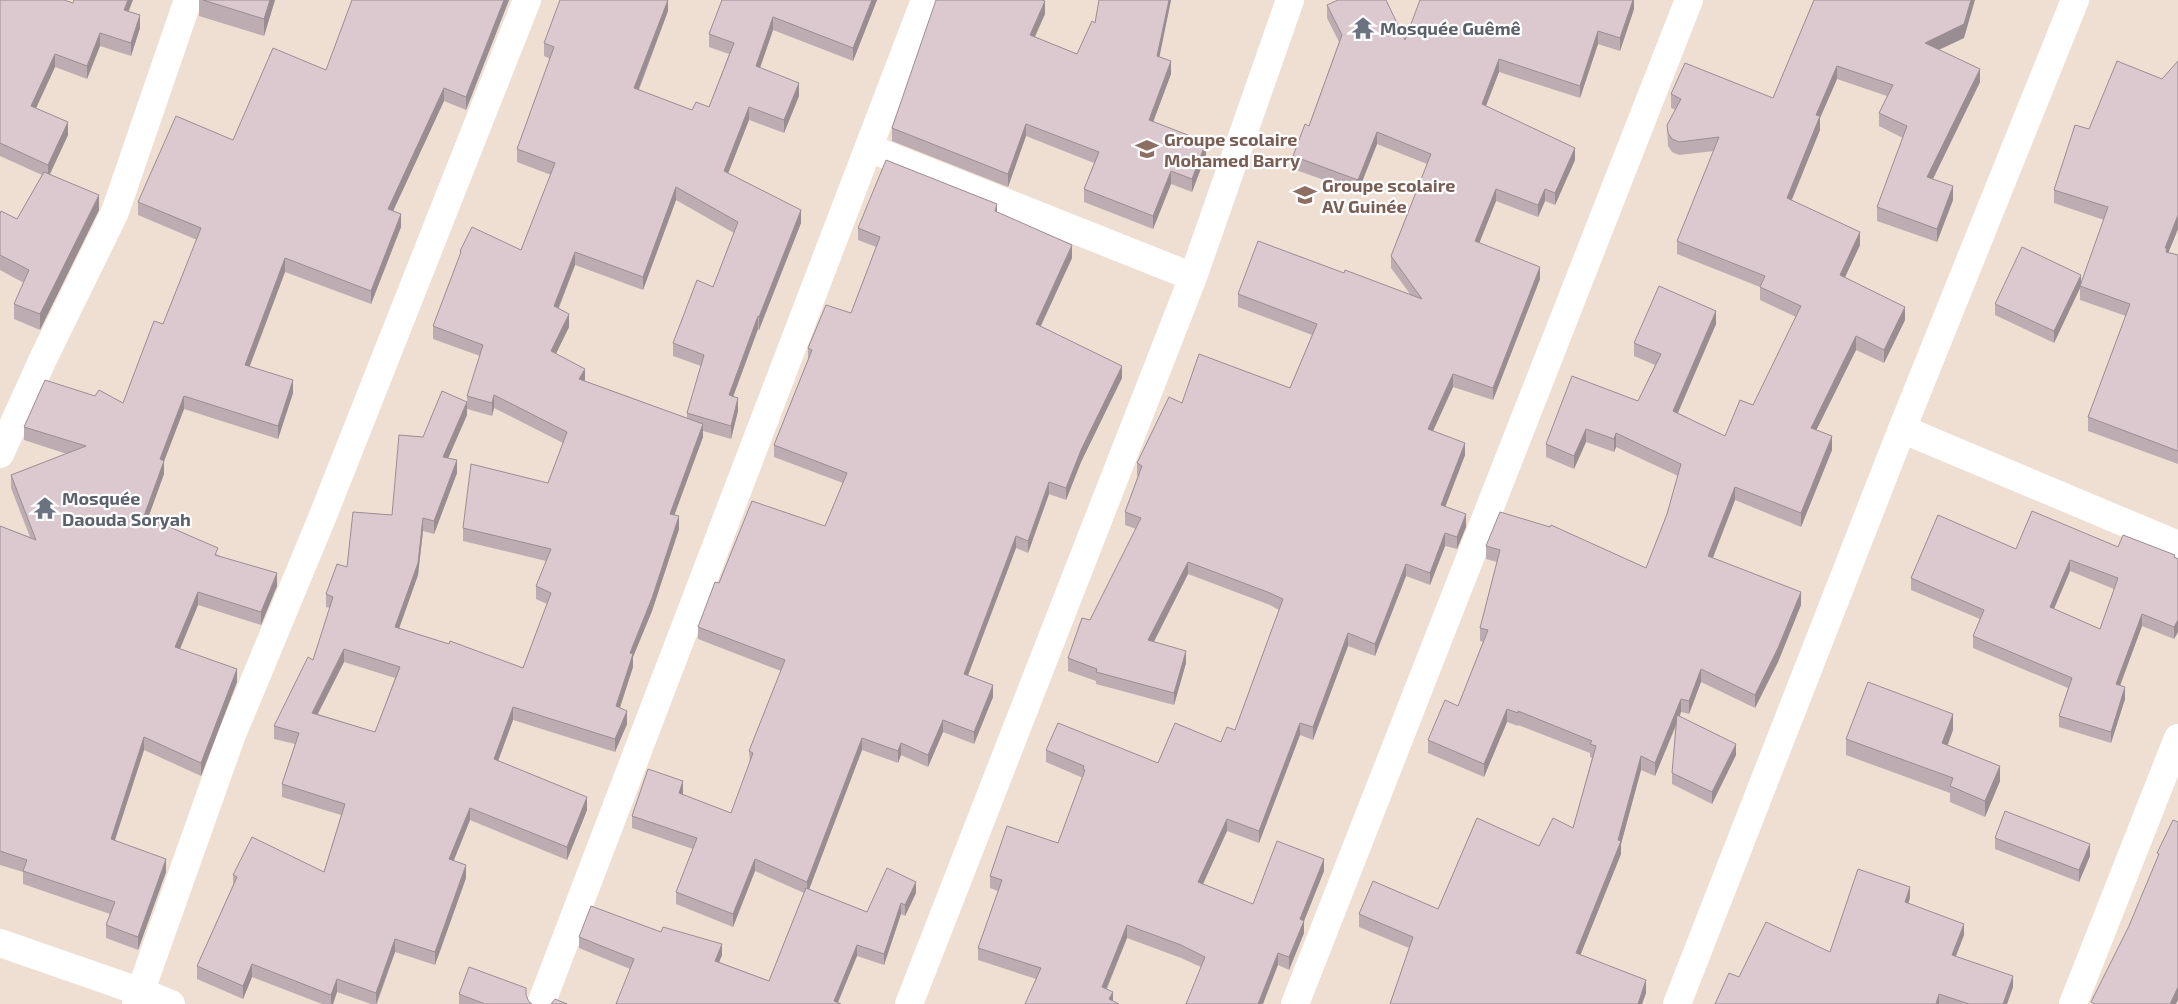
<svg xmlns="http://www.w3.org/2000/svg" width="2178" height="1004" font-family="'Exo 2',sans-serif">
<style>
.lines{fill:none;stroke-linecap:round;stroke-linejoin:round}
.street{stroke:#fff;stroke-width:28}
.wall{fill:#bdadb3;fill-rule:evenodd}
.shaded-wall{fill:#9a8d92}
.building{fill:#dcc9d0;stroke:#9a8d92;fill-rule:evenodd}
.labels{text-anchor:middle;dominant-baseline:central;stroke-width:4.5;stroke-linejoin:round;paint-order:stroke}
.worship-label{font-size:18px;font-weight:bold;fill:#5b616d;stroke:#fff;text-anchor:start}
.education-label{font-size:18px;font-weight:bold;fill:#785e54;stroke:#fff;text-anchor:start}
</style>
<rect width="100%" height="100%" fill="#efdfd3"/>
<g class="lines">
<!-- street -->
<path class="street" d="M869,148L1193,277
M1902,429L2178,545
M0,454L43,359L115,212L188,0
M0,943L141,992L171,1004
M136,1004L231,737L322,518L527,0
M541,1004L925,0
M909,1004L1193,277L1290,0
M1295,1004L1689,0
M1677,1004L1902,429L2075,0
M2073,1004L2178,738"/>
</g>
<!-- wall -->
<path class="wall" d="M0,0L73,3L128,12L140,28L131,56L100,46L87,79L55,67L36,108L68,135L50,174L99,210L40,330L14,319V304L24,283L0,270V214L17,219L42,175L0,156Z
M199,0H275L264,36L199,16Z
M509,0L466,110L444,101L393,211L401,227L371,304L285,272L250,366L293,393L278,439L184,409L164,461V474L148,518L277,586L261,625L198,605L180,649L237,682L201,776L144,750L115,840L166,872L138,950L106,938V925L110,914L23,884V872L0,865V526L30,537L11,488V475L67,454L24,440V427L95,396L123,403L163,324L197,240L138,215V202L233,140L326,70Z
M668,0V11L639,90L692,110L709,107L729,54L709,47V34L722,0H877L853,61L773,30L760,68L799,96L784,133L749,120L728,173L801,223L759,330L758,329L733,396L738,411L731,439L703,431V437L674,515L679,529L652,611L633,657V667L620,708L627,724L615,752L513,720L498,761L587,810L567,860L470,820L454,860L466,878L435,965L395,952L377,1004H371L337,992L333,1004H322L252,977L243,999L197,979V966L233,885V875L324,872L341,815L282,797V784L295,744L274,739V726L313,660L330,608L326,607V594L392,515L423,437L467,402V396L480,356L433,339V326L460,257V251L521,250L551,175L517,162V149L550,59L544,56V43ZM676,200L734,233L713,287L673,343V356L701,366L687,413V418L585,381L556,353L569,327L559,308L575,265L643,290ZM494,408L563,443L548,483L463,528V541L546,561L536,586V599L547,604L523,668L399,628L418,575L423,531L434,534L457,473L448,458L467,415V409L492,416ZM344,662L395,678L375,732L318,714Z
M1099,0H1171L1159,57L1171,74L1153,122L1206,155L1192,192L1171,184L1153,229L1084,202V189L1094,163L1026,136L1008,187L892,141V128L1045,14L1034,37L1077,54L1095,23Z
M1634,0V9L1620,51L1598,44L1580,98L1499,72L1486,106L1575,160L1555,205L1545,201L1538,217L1496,201L1479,243L1540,279L1493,400L1453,387L1433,431L1465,455L1445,507L1466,527L1457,549L1445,546L1430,585L1406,576L1375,656L1348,646L1313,740L1300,735L1259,843L1227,831L1203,884L1253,904L1324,871L1304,921V933L1289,970L1278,965L1201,967L1181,958L1127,938L1107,989L1036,979L978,960V948L998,891L990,888V876L1058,843L1083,778L1046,762V750L1158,763L1221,742L1235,730L1279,610L1270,605L1188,574L1154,642L1186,663L1174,705L1096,684V681L1068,671V658L1090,620L1136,529L1125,525V512L1138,476H1137V463L1182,403L1290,388L1312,335L1238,307V294L1344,273L1410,294L1391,268V256L1427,164L1377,144L1358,192L1293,169V156L1309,126L1339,42L1327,18V5L1405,40Z
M1814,0L1964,38L1939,50L1980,82L1933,179L1953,200L1937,242L1877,221V207L1903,138L1879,126V113L1887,96L1837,79L1820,118V130L1792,200L1860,245L1845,277L1905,320L1884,363L1856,350L1816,430L1832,450L1801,527L1735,500L1713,558L1801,605L1778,662L1755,708L1701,682L1689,714L1681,712L1680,716L1736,755L1712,804L1672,784V773L1676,726L1655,776L1641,770L1621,844V854L1580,955L1646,993L1642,1004H1390L1409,948L1359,927V914L1438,909L1539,846L1573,828L1592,758L1590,757V753L1518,725V726L1507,722L1484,777L1428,753V740L1458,706L1483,642L1480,641V628L1497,562L1486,559V546L1646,568L1667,514L1678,476L1616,447L1614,452L1586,442L1574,469L1546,457V444L1638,401L1655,365L1634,356V343L1716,324L1678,413L1725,436L1753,405L1796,317L1760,300V287L1677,254V241L1714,151L1679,155L1672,152L1668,146L1667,125L1676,110L1671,108V94L1773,98Z
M2178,61V229L2168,253L2178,255V464L2088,431V417L2126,316L2080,300V288L2054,343L1995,315V304L2081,283L2104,220L2054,203V190L2089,129L2162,79Z
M997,213L1072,258L1041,326L1122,378L1081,462L1066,500L1049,494L1028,553L1016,548L968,675L993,697L974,744L943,732L928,767L901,755L898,763L862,750L809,889L867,912L916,893L905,916L901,914L884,965L857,956L838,1003L630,969L579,948V937L722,955L719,962L769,981L804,893L755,871L733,927L676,904V892L693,849L632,828V816L683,793V795L731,813L750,764L749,751L781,671L698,639V627L719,583L825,526L843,483L774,457V445L808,360V348L851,313L876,247L858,240V228Z
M2118,547L2175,557L2178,559V632L2174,639L2142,626L2120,686L2125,699L2111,743L2059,727V716L2068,688L1973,648V636L1980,619L1911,590V578L2016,549ZM2070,571L2114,589L2100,629L2054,609Z
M1953,730L1948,745L2000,781L1985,817L1950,802V793L1846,755V739Z
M1995,838L2090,856L2079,882L1995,849Z
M1910,898L1908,903L1964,935L1956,956L2013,987L2007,1004H1715L1739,977L1830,952Z
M459,994L529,1002L532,1004H459Z"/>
<!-- shaded-wall -->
<path class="shaded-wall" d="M128,0H133L124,23V10Z
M270,0H275L264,36V19Z
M504,0H509L466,110V97Z
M668,0V11L634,101V88Z
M872,0H877L853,61V48Z
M1169,0H1171L1157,69V56Z
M1633,0H1634V9L1620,51V38Z
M1971,0H1975L1964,38L1925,56V43Z
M1045,1V14L1030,48V35Z
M140,15V28L131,56V43Z
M773,17V30L756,79V66Z
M1598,31V44L1580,98V86Z
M100,33V46L87,79V66Z
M55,54V67L31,119V106Z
M1499,59V72L1482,116V104Z
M1171,61V74L1149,133V120Z
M1837,66V79L1820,118V130L1787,211V198L1816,115Z
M1980,69V82L1927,191V177Z
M799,83V96L784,133V120Z
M444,88V101L388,222V209Z
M749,107V120L724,184V171Z
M68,122V135L48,178V165Z
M1026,124V136L1008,187V174Z
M1377,132V144L1358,192V180Z
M1206,142V155L1192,192V179Z
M1575,148V160L1555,205V193Z
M1171,171V184L1153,229V216Z
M1953,186V200L1937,242V229Z
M676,187V200L643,290V277Z
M1496,189V201L1475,254V241Z
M1545,189V201L1538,217V205Z
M99,195V210L40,330V314Z
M997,204V216L995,211Z
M801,210V223L759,330V317Z
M401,214V227L371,304V291Z
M2178,215V229L2167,256L2165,248Z
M1860,232V245L1840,288V275Z
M1072,245V258L1036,336V324Z
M575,252V265L554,319V306Z
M285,258V272L245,378V365Z
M1540,267V279L1493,400V388Z
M2081,275V286H2080V288L2054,343V331Z
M1905,307V320L1884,363V350Z
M1716,311V324L1673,424V411Z
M569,314V327L551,364V351Z
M758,316V329L729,408V395Z
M1856,336V350L1811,441V428Z
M1122,366V378L1081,462L1066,500V488L1081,450Z
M585,369V381L579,379Z
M1453,374V387L1428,442V429Z
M293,380V393L278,439V426Z
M494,395V408L492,416V403Z
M184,396V409L160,472V459Z
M738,398V411L731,439V426Z
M467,402V415L443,470V457Z
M703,424V437L670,527V514Z
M1586,429V442L1574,469V456Z
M1616,433V447L1614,452V439Z
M1832,436V450L1801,527V513Z
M1465,443V455L1441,518V505Z
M457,460V473L434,534V521Z
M164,461V474L144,529V516Z
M1049,482V494L1028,553V541Z
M1735,487V500L1708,570V556Z
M1466,514V527L1457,549V537Z
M679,516V529L652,611L633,657V667L616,719V706L630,653Z
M423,518V531L418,575L395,640V627Z
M1445,533V546L1430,585V573Z
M1016,536V548L964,686V674Z
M2070,560V571L2050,618V607Z
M1188,562V574L1148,653V640Z
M1406,564V576L1375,656V644Z
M277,573V586L261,625V612Z
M198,592V605L175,661V647Z
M1801,592V605L1778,662L1755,708V695Z
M2142,614V626L2116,696V684Z
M2178,620V632L2174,639V627Z
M1348,633V646L1313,740V727Z
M344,649V662L312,725V713Z
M1186,651V663L1174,705V693Z
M237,669V682L201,776V763Z
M1701,669V682L1689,714V701Z
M993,685V697L974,744V732Z
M2125,687V699L2111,743V732Z
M1681,699V712L1655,776V763Z
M513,707V720L494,772V759Z
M1507,709V722L1484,777V764Z
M627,711V724L615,752V739Z
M1953,714V730L1942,759V743Z
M943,720V732L928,767V755Z
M1300,723V735L1259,843V831Z
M144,737V750L111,852V839Z
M862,738V750L807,895V882Z
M901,743V755L898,763V751Z
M1736,744V755L1712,804V792Z
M1641,756V770L1621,844V854L1576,966V953L1618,840Z
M2000,766V781L1985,817V801Z
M683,781V793L679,805V793Z
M587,797V810L567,860V847Z
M470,808V820L449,872V859Z
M1227,819V831L1198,895V882Z
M2090,844V856L2079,882V870Z
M166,859V872L138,950V937Z
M755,859V871L733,927V914Z
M1324,859V871L1304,921V933L1289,970V957L1300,919Z
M466,865V878L435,965V952Z
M916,882V893L905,916V905Z
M1910,887V898L1905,913V902Z
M901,903V914L884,965V954Z
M1964,924V935L1952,966V955Z
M1127,925V938L1102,999V987Z
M395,939V952L376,1004V993Z
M722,944V955L715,972V961Z
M857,945V956L837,1004L834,1001Z
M1278,953V965L1263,1004H1258Z
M252,964V977L243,999V986Z
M2013,976V987L2007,1004H2003Z
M337,979V992L333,1004H331V995Z
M1646,980V993L1642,1004H1638Z
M2178,987V1000L2176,1004H2170Z
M1113,992V1004L1109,999Z
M1939,994V1004H1936Z"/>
<!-- building -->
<path class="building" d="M0,0H64L73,3L74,0H128L124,10L140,15L131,43L100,33L87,66L55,54L31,106L68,122L48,165L0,143Z
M203,0H270L264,19Z
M352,0H504L466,97L444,88L388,209L401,214L371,291L285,258L245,365L293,380L278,426L184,396L160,459L164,461L144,516L218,548L215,555L277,573L261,612L198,592L175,647L237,669L201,763L144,737L111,839L166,859L138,937L106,925L115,902L23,871L27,860L0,851V526L36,540L11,475L86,446L24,427L45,380L95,396L99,390L123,403L154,321L163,324L201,228L138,202L176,116L233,140L273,48L326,70Z
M560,0H668L634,88L692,110L696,102L709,107L734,43L709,34L722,0H872L853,48L773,17L756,66L799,83L784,120L749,107L724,171L801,210L759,317L758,316L729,395L738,398L731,426L687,413L704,355L673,343L697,280L713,287L738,222L676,187L643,277L575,252L554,306L569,314L551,351L585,369L579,379L703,424L670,514L679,516L652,598L630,653L633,654L616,706L627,711L615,739L513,707L494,759L587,797L567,847L470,808L449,859L466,865L435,952L395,939L376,993L337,979L331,995L252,964L243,986L197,966L237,877L233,875L252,837L324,872L345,804L282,784L299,733L274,726L308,657L313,660L333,597L326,594L337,564L347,567L353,512L392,515L399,435L423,437L442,391L467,402L443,457L457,460L434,521L423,518L418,563L395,627L449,644L450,641L523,668L551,593L536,586L551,549L463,528L471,464L548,483L567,432L494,395L492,403L467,396L483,345L433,326L461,252L460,251L472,227L521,250L555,163L517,149L554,47L544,43ZM344,649L400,667L375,732L312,713Z
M936,0H1042L1045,1L1030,35L1077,54L1092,21L1095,23L1099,0H1169L1157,56L1171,61L1149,120L1206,142L1192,179L1171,171L1153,216L1084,189L1099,152L1026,124L1008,174L892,128Z
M1338,0H1386L1405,40L1420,0H1633L1620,38L1598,31L1580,86L1499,59L1482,104L1575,148L1555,193L1545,189L1538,205L1496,189L1475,241L1540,267L1493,388L1453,374L1428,429L1465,443L1441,505L1466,514L1457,537L1445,533L1430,573L1406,564L1375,644L1348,633L1313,727L1300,723L1259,831L1227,819L1198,882L1253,904L1277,841L1324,859L1300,919L1304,921L1289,957L1278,953L1258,1004H1186L1205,957L1181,945L1127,925L1102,987L1113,992L1109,999L1119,1004H1025L1041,968L978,948L1002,880L990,876L1007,826L1058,843L1085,770L1083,769L1084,766L1046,750L1058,723L1158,763L1175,723L1221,742L1227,727L1235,730L1283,599L1270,593L1188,562L1148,640L1186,651L1174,693L1096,672L1097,669L1068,658L1082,618L1090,620L1141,518L1125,512L1142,466L1137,463L1169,397L1182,403L1199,354L1290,388L1317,324L1238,294L1258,241L1344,273L1345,270L1422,299L1391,256L1431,154L1377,132L1358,180L1293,156L1305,124L1309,126L1342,35L1327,5Z
M1814,0H1971L1964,24L1925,43L1980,69L1927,177L1953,186L1937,229L1877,207L1907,126L1879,113L1893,85L1837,66L1816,115L1820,116L1787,198L1860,232L1840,275L1905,307L1884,350L1856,336L1811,428L1832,436L1801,513L1735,487L1708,556L1801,592L1778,648L1755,695L1701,669L1689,701L1681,699L1655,763L1641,756L1618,840L1621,841L1576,953L1646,980L1638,1004H1390L1413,937L1359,914L1373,881L1438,909L1477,818L1539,846L1553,818L1573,828L1596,746L1590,744L1592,741L1518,711V713L1507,709L1484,764L1428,740L1445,700L1458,706L1488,630L1480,628L1500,550L1486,546L1500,512L1550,527L1551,525L1646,568L1667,514L1681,464L1616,433L1614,439L1586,429L1574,456L1546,444L1572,376L1638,401L1661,354L1634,343L1659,286L1716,311L1673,411L1725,436L1740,400L1753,405L1801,306L1760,287L1765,276L1677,241L1719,137L1679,142L1672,139L1668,133L1667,125L1681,99L1671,94L1685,63L1773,98Z
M2117,61L2162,79L2178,61V215L2165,248H2167L2166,252L2178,255V451L2088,417L2130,304L2080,286L2108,207L2054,190L2075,125L2089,129Z
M886,160L997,204L995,211L1072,245L1036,324L1122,366L1081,450L1066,488L1049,482L1028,541L1016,536L964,674L993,685L974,732L943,720L928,755L901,743L898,751L862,738L807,882L755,859L733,914L676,892L697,838L632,816L648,769L683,781L679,793L731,813L753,753L749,751L785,660L698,627L715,582L719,583L752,501L825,526L847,473L774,445L812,350L808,348L826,305L851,313L880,237L858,228Z
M44,172L99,195L40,314L14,304L29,270L0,255V214L1,211L17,219Z
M2022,247L2081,275L2054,331L1995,304Z
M2032,511L2118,547L2123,535L2175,555L2174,557L2178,559V620L2174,627L2142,614L2116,684L2125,687L2111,732L2059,716L2072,678L1973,636L1984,610L1911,578L1938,515L2016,549ZM2070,560L2118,578L2100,629L2050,607Z
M1868,682L1953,714L1942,743L2000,766L1985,801L1950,786L1953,778L1846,739Z
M1677,715L1736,744L1712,792L1672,773Z
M2005,811L2090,844L2079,870L1995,838Z
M2173,820L2178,822V987L2170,1004H2095L2091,1002L2129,926L2159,854L2157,853Z
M887,868L916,882L905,905L901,903L884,954L857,945L834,1001L841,1004H616L634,959L579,937L591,906L661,932L663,927L722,944L715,961L769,981L806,888L867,912Z
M1858,869L1910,887L1905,902L1964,924L1952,955L2013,976L2003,1004H1969L1939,994L1936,1004H1715L1729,973L1739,977L1766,922L1830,952Z
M469,967L526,988V995L529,1002L532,1004H485L459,994Z
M555,999L567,1004H551Z"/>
<!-- icons -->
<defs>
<symbol id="temple-bare" viewBox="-9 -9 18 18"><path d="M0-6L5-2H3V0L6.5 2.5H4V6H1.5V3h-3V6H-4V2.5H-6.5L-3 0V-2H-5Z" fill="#6b7280" stroke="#fff" stroke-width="2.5" paint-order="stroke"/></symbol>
<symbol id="school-bare" viewBox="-9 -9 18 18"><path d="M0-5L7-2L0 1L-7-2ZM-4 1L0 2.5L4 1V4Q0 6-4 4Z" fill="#8d6e63" stroke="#fff" stroke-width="2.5" paint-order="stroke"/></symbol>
</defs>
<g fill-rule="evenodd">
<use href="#temple-bare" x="1347" y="12" width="32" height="32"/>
<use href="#school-bare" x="1131" y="133" width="32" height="32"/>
<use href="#school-bare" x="1289" y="179" width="32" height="32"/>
<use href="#temple-bare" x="29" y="492" width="32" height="32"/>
</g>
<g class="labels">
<!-- worship labels -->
<g class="worship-label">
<text x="1380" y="28">Mosquée Guêmê</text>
<text x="62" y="498">Mosquée<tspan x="62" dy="21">Daouda Soryah</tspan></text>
</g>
<!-- education labels -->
<g class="education-label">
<text x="1164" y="139">Groupe scolaire<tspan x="1164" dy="21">Mohamed Barry</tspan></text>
<text x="1322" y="185">Groupe scolaire<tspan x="1322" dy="21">AV Guinée</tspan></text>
</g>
</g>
</svg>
